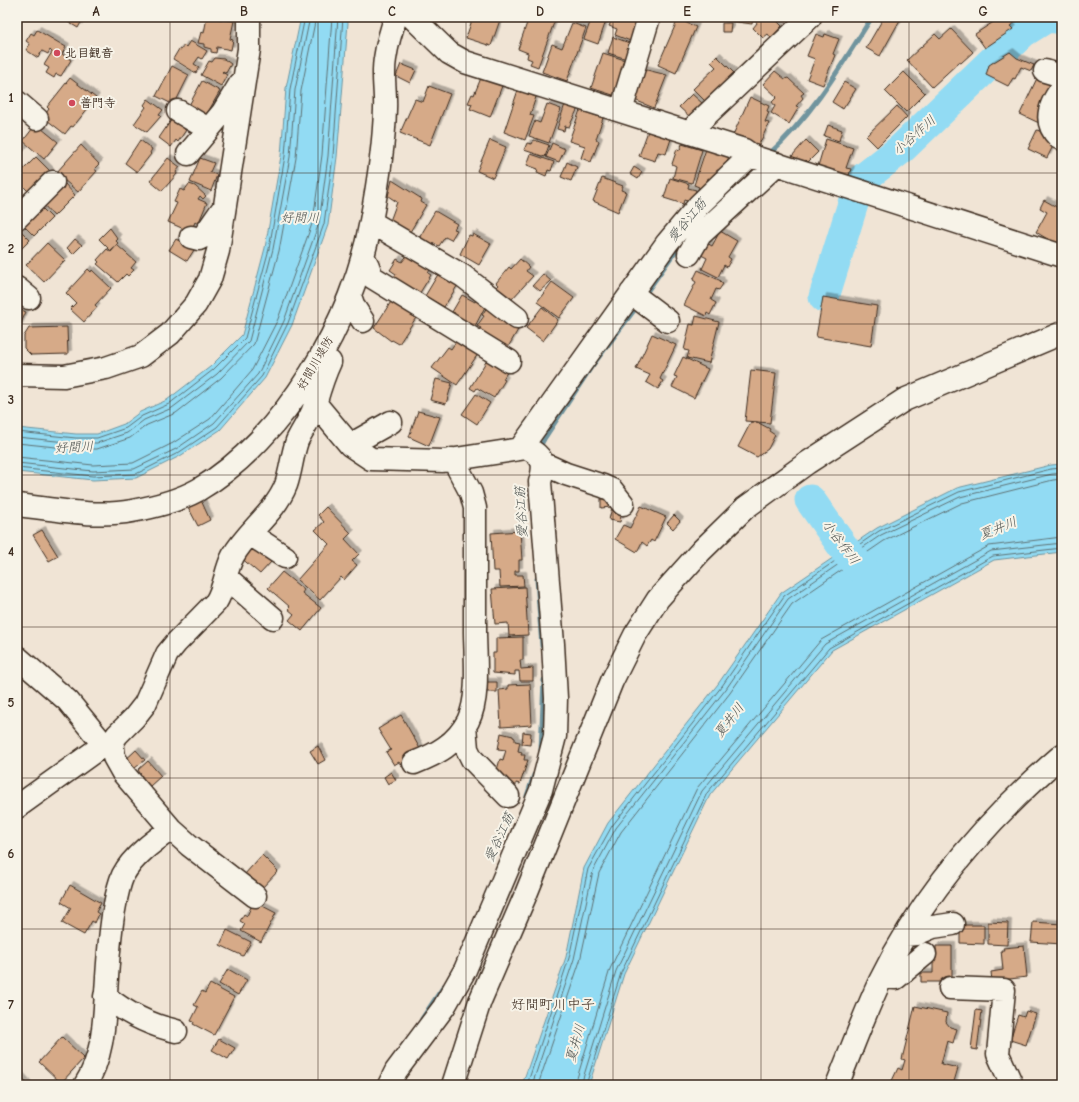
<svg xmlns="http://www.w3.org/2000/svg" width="1079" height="1102" font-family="'Comic Neue','Klee One',sans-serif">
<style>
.water{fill:#92dbf3;stroke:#6f949e}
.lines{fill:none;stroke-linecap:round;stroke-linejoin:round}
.shore{stroke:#5e7173;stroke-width:1}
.stream{stroke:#6f949e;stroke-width:5}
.river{stroke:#92dbf3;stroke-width:31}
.building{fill:#d6aa88;stroke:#3b2a1e;filter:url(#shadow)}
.minor-casing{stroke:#3b2a1e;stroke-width:25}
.minor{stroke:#f7f3e8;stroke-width:22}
.grid{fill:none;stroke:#3b2a1e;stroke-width:1;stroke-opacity:0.55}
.poi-dot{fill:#d1495b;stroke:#f7f3e8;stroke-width:1.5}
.labels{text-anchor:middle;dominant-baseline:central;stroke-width:4;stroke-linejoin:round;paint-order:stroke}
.poi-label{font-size:12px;font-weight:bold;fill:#3b2a1e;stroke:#f7f3e8;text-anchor:start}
.street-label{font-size:12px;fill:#3b2a1e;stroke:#f7f3e8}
.water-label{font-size:13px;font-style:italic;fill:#515653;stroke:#f7f3e8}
.quarter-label{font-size:14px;fill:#3b2a1e;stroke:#f7f3e8}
.neatline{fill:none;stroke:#3b2a1e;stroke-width:1.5}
.grid-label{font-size:13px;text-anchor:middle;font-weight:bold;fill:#3b2a1e}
</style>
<defs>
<filter id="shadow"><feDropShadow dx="3.5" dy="-3.5" stdDeviation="0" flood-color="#0004"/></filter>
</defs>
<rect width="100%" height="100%" fill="#f0e4d5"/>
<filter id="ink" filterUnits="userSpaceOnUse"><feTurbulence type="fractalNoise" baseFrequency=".025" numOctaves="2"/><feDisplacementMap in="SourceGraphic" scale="8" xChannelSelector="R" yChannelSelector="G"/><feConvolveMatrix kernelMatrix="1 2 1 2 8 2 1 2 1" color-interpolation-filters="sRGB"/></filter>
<g filter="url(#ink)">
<!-- water -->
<path class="water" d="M301,17H347L348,23L337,157L328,225L292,325L265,378L220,430L180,456L136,478L93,480L17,472V428L76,434H97L124,424L140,412L167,400L210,367L242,335L265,248L281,156L286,88Z
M1062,464V552L994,560L832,650L710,795L624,974L589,1085H522L566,957L584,868L608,823L718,684L781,593L877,528L957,488L1051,465Z"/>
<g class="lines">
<!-- shore -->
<path class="shore" d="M17,432L76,438H97L126,428L142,416L169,404L213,370L245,338L269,249L285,156L290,89L305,17
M17,437L76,443H97L127,433L144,420L172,408L217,374L249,341L273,249L290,157L295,90L310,17
M17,443L75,449H97L130,438L147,425L176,413L221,378L254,344L279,251L296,158L301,91L316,17
M17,457L93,465L133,463L173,443L210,419L252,370L278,319L313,221L322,155L332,17
M17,463L93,471L134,469L176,449L214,423L258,374L284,321L319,223L328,156L338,17
M17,468L93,476L136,474L178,453L217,427L262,376L288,323L324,224L333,156L343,17
M527,1085L569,958L588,869L612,826L722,686L784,596L879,531L959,492L1051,469L1062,468
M532,1085L574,959L593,871L616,828L726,689L788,599L881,535L960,497L1052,474L1062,473
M538,1085L580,961L599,873L621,832L730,693L792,604L884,541L962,503L1053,480L1062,479
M575,1085L610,969L697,788L821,640L989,546L1062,537
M581,1085L616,971L702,791L825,644L991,551L1062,543
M586,1085L621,973L707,793L829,648L993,556L1062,548"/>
<!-- stream -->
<path class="stream" d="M768,155C812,116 841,66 872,17
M643,297L686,236
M538,450L544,439L592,366L638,305
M537,579L542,646
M541,750L544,680
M527,796L534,775
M422,1019L444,986"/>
<!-- river -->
<path class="river" d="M824,297L860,181L901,149L1023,32L1047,17L1062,19
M810,500L848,554L873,580"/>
</g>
<!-- building -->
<path class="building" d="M71,17H84L78,28L68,22Z
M207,17L234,21L230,39L233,40L231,50L217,47L216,53L211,52V49L204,47V44L198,43L201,32L204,33Z
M473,17H501L491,46L466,38Z
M529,17H556L538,67L530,64L532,60L527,58L528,53L518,49Z
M592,17L606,21L598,44L584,39Z
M613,17H642L633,42L615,35L617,29L609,26Z
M715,17H753L752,24L715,19Z
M756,17H773L782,26L771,38L768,34L763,38L753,28L757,23L754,19Z
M884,17H895L900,20L880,56L866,48Z
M1001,17H1023L1010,26L1013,29L985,48L975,34Z
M678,19L696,27L676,73L658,65Z
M572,23L586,28L567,81L542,72L552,44L562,48Z
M722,23H731L730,32H722Z
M951,29L973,52L961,63L959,62L932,87L907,60L935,34L940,39Z
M37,30L66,47L62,54L71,60L61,76L56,74L54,78L46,73L49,68L44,65L52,52L50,50L48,54L42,51L38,58L26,50L30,44L26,41L31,33L34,35Z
M816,34L824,37L825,34L839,39L833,54L835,55L823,85L807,79L815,59L807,56Z
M613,37L635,45L630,60L608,53Z
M190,41L207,51L202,59L199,57L194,64L199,67L196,73L173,59L179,49L181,50L184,45L186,47Z
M1010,52L1017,58L1034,65L1031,71L1021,67L1015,79L1013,78L1008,86L986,75L989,65Z
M603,53L628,61L616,96L591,88Z
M717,56L736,75L707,103L693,89L716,67L711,62Z
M215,58L224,59L231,64L226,73L223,71L222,72L227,75L221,86L201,75L209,61L212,62Z
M401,64L416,70L410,83L396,76Z
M172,66L189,75L174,105L156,96Z
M643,69L667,75L654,108L632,99Z
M775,71L785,79L788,78L804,93L801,95L803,98L796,106L799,107L789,124L771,113L775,106L772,102L777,97L763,84Z
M904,72L925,93L906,112L885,91Z
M1039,74L1058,83L1039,123L1020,114Z
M70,78L96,98L73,127L71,126L65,134L43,117L49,109L47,107Z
M481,78L502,86L490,117L470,109L472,104L468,103L472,94L474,95Z
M202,81L220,91L203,121L186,111Z
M844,82L856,89L843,109L832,102Z
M429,86L450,94L430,145L400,133L415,99L423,102Z
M518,90L536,97L530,115L534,116L525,140L504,132Z
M692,94L703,104L690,117L679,107Z
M750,97L769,106L767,111L769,112L765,122L769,123L758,147L733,135Z
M148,99L163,110L159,115L161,116L147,132L134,124L146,107L144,105Z
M547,104L561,109L549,143L529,136L535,121L540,123Z
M565,104L578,108L569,127L565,126L564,131L557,129Z
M897,106L907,117L877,147L866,136Z
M580,110L603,118L596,139L599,141L591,162L581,158L585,146L569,141Z
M174,116L187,125L184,129L186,130L178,142L176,140L171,147L159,138Z
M36,124L58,142L44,159L23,141Z
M828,125L842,130L839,141L824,136Z
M1037,130L1057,138L1047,158L1028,149Z
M648,131L671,139L666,154L658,152L655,161L639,156Z
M826,139L853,148L846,168L851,169L848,178L818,166Z
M140,140L152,149L150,153L151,154L137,172L125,163Z
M490,140L506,147L493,178L477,171Z
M534,140L549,145L545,157L524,150L527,143L532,144Z
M806,140L818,152L808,162L806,160L804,166L791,163L792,156Z
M17,143L24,150L17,158Z
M552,143L565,149L559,162L546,157Z
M682,144L702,150L692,183L673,178L676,166L672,164L677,149L680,150Z
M81,145L99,164L94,169L97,171L78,192L56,173Z
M706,149L729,156L724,172L717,170L714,180L708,178L706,186L697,192L699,187L694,185Z
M531,154L554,162L551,171L548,170L546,176L537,172L538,169L527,165Z
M36,157L51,172L30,193L17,180V176Z
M168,158L180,167L176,172L177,174L162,191L150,181Z
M200,158L214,163L210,172L217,175L211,191L190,182Z
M567,162L577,167L571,181L561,177Z
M634,167L642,172L638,179L630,174Z
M602,178L623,186L621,190L626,192L618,212L593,201Z
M670,178L689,184L688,188L696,190L692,203L684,200L683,204L664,198Z
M392,180L422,199L421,202L426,205L410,232L390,221L397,202L388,196Z
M64,183L75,195L54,216L43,204Z
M189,184L195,186L206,196L203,199L200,196L198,199L207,203L198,224L195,222L192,229L186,230L168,222L177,203L174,202L180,189L184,191Z
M1044,200L1062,210V248L1036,232L1047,212L1040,208Z
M40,206L52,218L34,236L22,224Z
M435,211L457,224L454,229L457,230L451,240L445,237L439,246L434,243L431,248L418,240Z
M17,227L30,240L17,253Z
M110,228L118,239L116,241L118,243L111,251L99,239Z
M720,231L737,241L728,257L731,259L727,267L724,265L718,277L702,269L707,258L699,254L705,242L712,246Z
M473,234L491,244L479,265L460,254L469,235L472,236Z
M75,239L82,245L73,254L67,248Z
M176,239L194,250L187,261L169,250Z
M47,243L65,260L44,282L26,265Z
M117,245L136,262L131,268L134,270L128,276L126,274L118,282L97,264L99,262L97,260L107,249L111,252Z
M409,253L432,267L428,273L431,275L416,299L390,283L396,274L390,270L397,259L402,262Z
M520,259L529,267L526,271L533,276L511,300L496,287L498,285L496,283L509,267L511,269Z
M88,269L91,272L92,270L111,288L95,305L97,307L84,322L70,309L76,303L66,293Z
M698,270L721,281L720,282L723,284L719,290L716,289L711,300L716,303L710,315L707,313L706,316L684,305L696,282L693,280Z
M440,271L459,283L444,307L425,296Z
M543,274L551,281L540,291L533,285Z
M552,282L574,298L559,318L537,302Z
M462,295L475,302L478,296L487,303L471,334L450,321L455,313L452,312Z
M394,297L419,313L399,344L392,340L391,341L374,328Z
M823,297L877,306L871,346L816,337Z
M489,304L519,328L507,349L478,332L481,328L477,326L484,316L482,315Z
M542,307L558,320L543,341L526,328Z
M17,308L26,312L17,331Z
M696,316L719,322L709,363L687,358L689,351L684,350L690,324L694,325Z
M67,327L68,354L31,355L24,348V336L29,328Z
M652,334L676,345L660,379L663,381L658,389L646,382L650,375L636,369Z
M457,340L478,354L457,385L432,368L448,347L451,349Z
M683,357L708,369L694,398L672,387L677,377L674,376Z
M487,360L509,369L503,379L505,380L494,398L477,388L475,391L470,388Z
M751,370L776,373L770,423L745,421Z
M436,379L452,383L446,404L430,400Z
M476,394L490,403L477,424L462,414Z
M418,411L440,417L429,446L409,437Z
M751,422H757L770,429L769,431L775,435L768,449L757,457L738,447Z
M200,498L210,520L198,526L187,505Z
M611,498V507L601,508V499Z
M641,506L666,517L654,542L651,540L647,546L642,542L637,552L615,539L623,525L630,528Z
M326,507L351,533L345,539L359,554L352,561L357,565L344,580L341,577L320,600L297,580L329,544L315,530L324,522L318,515Z
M612,507L622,510L620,522L609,520Z
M674,515L680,521L673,529L667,523Z
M42,530L58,556L49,561L33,535Z
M520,531L522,560H519V571H515V575H523L524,586L500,587L499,571H493L491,533Z
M251,544L271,562L260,574L240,557Z
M282,572L304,590L302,593L321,608L302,631L289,620L294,614L288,609L290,607L268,588Z
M525,587L528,635L509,636L508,623L495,624L492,589Z
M523,637V660H520L521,669L533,668V681H520L519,671H515V675L493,673V653H496V638Z
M483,682H497V692H483Z
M530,684L532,725L501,727L499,690L508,689V685Z
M401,715L423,754L402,767L399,762L394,765L386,752L391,750L378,729Z
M523,732L531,733L530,745L522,744Z
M501,733L513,736V737L515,738V741L520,742L518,751L522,752L521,755H525L524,760H528L520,784L516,783V786L501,783L499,778L500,771L497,770L500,759L503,760L506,750L498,749Z
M318,746L325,760L318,764L310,751Z
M136,750L145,760L130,772L122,763Z
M148,761L161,776L149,787L141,777L142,776L138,770Z
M391,772L396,780L388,784L384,777Z
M262,855L278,871L260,890L244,875Z
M70,885L101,903L96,912L99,914L95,923L92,921L84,935L62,923L71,908L61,902Z
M251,900L276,913L261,942L241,931L245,924L240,921L244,914L247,916L251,907L249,905Z
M988,922L1008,923L1007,945L988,944Z
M1033,922L1062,924V944L1031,942Z
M960,925H984V944L960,943Z
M227,930L251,942L243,956L220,945Z
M936,946H952V977L945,978V982H921V973H933V950H936Z
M1024,946L1027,977L992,981L991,972L1003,970L1001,950H1004L1003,948Z
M228,969L247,980L238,995L219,984Z
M210,984L234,997L214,1035L193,1024L194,1022L191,1021L198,1007L194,1005L202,991L205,993Z
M915,1006L947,1013L946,1022L950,1027L957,1029L953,1043L947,1041L941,1064L958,1068L953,1085H943L936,1083L940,1085H890L898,1068L902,1070L905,1060L902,1059Z
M976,1010L982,1011L977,1050L971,1049Z
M1026,1011L1036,1014L1026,1045L1010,1040L1018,1015L1024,1017Z
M62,1037L84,1058L61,1083L39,1062Z
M219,1039L235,1048L228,1059L212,1050Z
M17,1073L28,1085H17Z"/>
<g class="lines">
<defs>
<path id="minor" d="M412,17L449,53L465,62L744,150L754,157L1062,256
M1045,71L1062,76
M17,102L37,119
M178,111L208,129
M621,111L649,17
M690,133L698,123L810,17
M1059,138C1043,122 1049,105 1062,88
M188,154L223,112L240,84
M17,218L53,182
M371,222L463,276L517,318
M191,237L199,239L203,237L221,211
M689,254L700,235L777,164
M363,256L368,266L372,277L509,361
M17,288L29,298
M631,293L668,321
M350,296L354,307L363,321
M17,375L64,376L106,368L141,356L170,334L196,304L210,279L218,251L249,49V17
M315,403L350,445L371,459L443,461L520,449L667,243L699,205L751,155
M350,445L391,422
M544,464L566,474L603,486L612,490L623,504
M17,505C54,509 95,518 132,511C154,507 178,501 198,490C285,439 354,319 371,221C378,184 384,147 385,109C386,93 382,75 385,59C387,45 391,30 396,17
M250,534L285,557
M226,577L273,618
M17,657L68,701L104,745
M465,726L467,749L472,759L508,796
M414,763C437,754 456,744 468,721C480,697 475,657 475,630C475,589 475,549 475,508L471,493L453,459
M17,807L102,746L112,743
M255,896L189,845L171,829L123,773L114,757L113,748L112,743L117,735L134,718L145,704L167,654L176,643L216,602C225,588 225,571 233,556C247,531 275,513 286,485C291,471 292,455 297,441C302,430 310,420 314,408C319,391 322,379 330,362
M906,935L916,934L933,927L953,924
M883,977L896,978L925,954
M950,988L1004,990L998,1054L1012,1085
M105,996C126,1013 150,1025 176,1031
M85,1085C103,1057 104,1024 106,992C108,965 109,937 114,910C116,899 118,886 123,875C133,856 154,841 171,829
M389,1085L396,1071L444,1007L465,970L541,790L555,736L556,698L553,644L540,482C546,462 543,456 524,446
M453,1085L480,1001L526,894L612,681L635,635L658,599L701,551L745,508L807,463L904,400L1062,333
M837,1085C851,1051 864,1015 880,981C923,893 989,818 1062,755"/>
</defs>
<!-- minor casing -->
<use href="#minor" class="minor-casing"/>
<!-- minor -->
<use href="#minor" class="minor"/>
</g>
</g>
<!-- grid -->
<path class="grid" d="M170,17V1085M318,17V1085M466,17V1085M613,17V1085M761,17V1085M909,17V1085M17,173H1062M17,324H1062M17,475H1062M17,627H1062M17,778H1062M17,929H1062"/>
<!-- markers -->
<g class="poi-dot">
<circle cx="57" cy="53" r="4"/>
<circle cx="72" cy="103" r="4"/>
</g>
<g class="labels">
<!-- poi labels -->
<g class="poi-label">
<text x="65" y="53">北目観音</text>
<text x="80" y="103">普門寺</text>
</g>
<!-- street labels -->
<g class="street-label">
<text transform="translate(315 363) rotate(-60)">好間川堤防</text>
</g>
<!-- water labels -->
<g class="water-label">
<text transform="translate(914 135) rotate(-42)">小谷作川</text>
<text x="300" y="217">好間川</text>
<text transform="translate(687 220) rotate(-50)">愛谷江筋</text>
<text transform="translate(74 447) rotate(-3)">好間川</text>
<text transform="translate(521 512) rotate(-93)">愛谷江筋</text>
<text transform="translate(998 528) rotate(-22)">夏井川</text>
<text transform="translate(841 542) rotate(53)">小谷作川</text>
<text transform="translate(729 720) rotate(-52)">夏井川</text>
<text transform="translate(499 837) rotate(-65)">愛谷江筋</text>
<text transform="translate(575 1043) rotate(-74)">夏井川</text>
</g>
<!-- quarter labels -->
<g class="quarter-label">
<text x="553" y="1004">好間町川中子</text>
</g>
</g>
<!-- margin -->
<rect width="1079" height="1102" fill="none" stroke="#f7f3e8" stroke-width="44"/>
<rect x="22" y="22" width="1035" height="1058" class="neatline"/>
<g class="grid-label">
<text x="96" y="16">A</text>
<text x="244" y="16">B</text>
<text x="392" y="16">C</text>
<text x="540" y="16">D</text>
<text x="687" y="16">E</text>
<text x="835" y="16">F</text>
<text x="983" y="16">G</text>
<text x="11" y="102">1</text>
<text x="11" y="253">2</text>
<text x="11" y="404">3</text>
<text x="11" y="556">4</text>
<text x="11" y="707">5</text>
<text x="11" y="858">6</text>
<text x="11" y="1009">7</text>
</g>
</svg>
